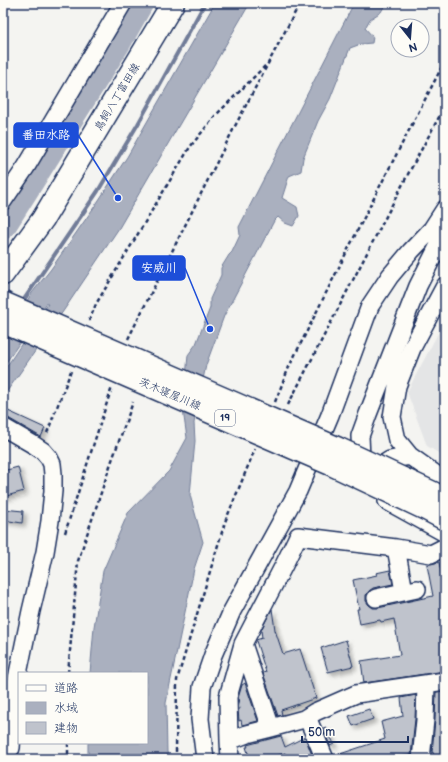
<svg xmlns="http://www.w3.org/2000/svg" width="448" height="762" font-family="'Balsamiq Sans','Klee One',sans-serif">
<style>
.built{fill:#e4e5e6}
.water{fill:#aab0bf;stroke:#717c98}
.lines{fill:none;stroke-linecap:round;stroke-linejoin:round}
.stream{stroke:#717c98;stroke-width:4}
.river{stroke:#aab0bf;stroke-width:25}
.building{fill:#bfc3cc;stroke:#1b2f5e;filter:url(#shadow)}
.minor-casing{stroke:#1b2f5e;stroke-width:20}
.major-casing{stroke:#1b2f5e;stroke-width:25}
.path{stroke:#1b2f5e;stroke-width:2.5;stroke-dasharray:4 3;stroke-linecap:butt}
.minor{stroke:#fdfcf7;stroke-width:17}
.major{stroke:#fdfcf7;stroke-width:22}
.major-bridge-casing{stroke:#1b2f5e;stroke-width:25;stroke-linecap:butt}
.major-bridge{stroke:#fdfcf7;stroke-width:22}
.labels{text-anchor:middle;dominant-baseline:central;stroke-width:4;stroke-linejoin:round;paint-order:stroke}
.shield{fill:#fdfcf7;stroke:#5f6c8c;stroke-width:1}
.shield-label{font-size:10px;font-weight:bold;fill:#1b2f5e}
.street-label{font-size:11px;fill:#1b2f5e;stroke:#fdfcf7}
.leader{fill:none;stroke:#1d4ed8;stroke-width:1.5}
.callout-dot{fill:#1d4ed8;stroke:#fdfcf7;stroke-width:1.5}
.callout{fill:#1d4ed8;stroke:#1d4ed8;stroke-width:1.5}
.callout-label{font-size:12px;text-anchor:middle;font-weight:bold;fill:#fff}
</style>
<defs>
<filter id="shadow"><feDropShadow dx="3.5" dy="3.5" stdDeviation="2" flood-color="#0004"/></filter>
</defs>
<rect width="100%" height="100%" fill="#f4f4f1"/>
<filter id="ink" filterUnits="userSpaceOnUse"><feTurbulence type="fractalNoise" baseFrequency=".025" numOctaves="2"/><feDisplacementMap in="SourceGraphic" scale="8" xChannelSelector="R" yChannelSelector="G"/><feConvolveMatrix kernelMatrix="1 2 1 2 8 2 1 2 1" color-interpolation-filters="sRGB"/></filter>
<g filter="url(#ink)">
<!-- built -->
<path class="built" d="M445,320V457L427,446L407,392Z"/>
<!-- water -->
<path class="water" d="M215,3H250L119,228L64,310L3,397V372L48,304H46L3,367V338L32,293L51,269L97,203L127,157Z
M354,3H386L381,12L370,19L365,28L373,37L372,43L361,44L350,48L330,99L318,121L303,158L301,171L289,176L282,198L297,207L299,216L293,226L285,223L278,217L274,221L224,316L206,365L194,423L195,441L190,495L203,542L194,569L166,703L167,752L169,759H88V743H147V673H90L94,627L103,571L128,513L169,471L187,438L183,410L188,355L196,344L210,308V299L221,275V268L229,255L232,252L240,235L239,227Z"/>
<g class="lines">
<!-- stream -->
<path class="stream" d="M21,304L98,191L138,124L205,3"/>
<!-- river -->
<path class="river" d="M3,227L119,42L141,3"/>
</g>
<!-- building -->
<path class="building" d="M6,410L45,428L41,437L3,415Z
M18,467L24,491L3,497V471Z
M3,509L23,511L22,523L3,520Z
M439,562L445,592V671L364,683L361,661L400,655L394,619L381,622L380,620L360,624L357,609H359L353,580L377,575L376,573L390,570L393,584L373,588L369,591L366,595V601L369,605L373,608H378L433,596L427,565Z
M272,609L275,630L283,654L300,649L316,698L281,710L282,715L278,716L263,673L266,672L256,641V640L262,638L261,630Z
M346,640L353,666L328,672L321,648Z
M245,683L258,721L242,725L241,720L239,721L238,709H240L238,698L242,685Z
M445,691V759H434L433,752L432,753L435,720L436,692Z
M416,695L415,719L411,755L386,759H335L334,756L385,739L381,722L403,716L401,698Z
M369,709L373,719L353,726L349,716Z
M326,727L334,744L330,746L323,728Z
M281,736L285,747L305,737L312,755L303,759H288L285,753L267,759H250L246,747H248L247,745Z"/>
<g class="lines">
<defs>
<path id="minor" d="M3,201L26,167L123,3
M445,286L412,348L397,386L392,417L397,440L410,456L445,481
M3,427L34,445L43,451L49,458L52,464L53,474V491L50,521L45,552L31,611L15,688L11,748
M363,469L361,458L360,436L368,414L418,286L445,233
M371,472L390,460L410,456
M387,501L445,533
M396,548L404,591
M376,598L417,589
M243,644L271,728
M307,717L325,759
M229,741L247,734L271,728L304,719L315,712L356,694L445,681
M205,759L200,719L202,687L213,655L232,611L298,491L330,415L370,306L390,276L411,251L432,229L445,209
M230,759L229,741L228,697L243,644L284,565L298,536L396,548L431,554L445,547
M421,759L425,720L426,684"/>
<path id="major" d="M3,274L43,219L173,3"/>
</defs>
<!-- minor casing -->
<use href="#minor" class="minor-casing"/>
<!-- major casing -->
<use href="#major" class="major-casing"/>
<!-- path -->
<path class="path" d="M89,321L96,304L190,147L215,116L267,64
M128,339L234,128L300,3
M275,402L289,367L330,285L379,188L445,61
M288,405L407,176L445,106
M47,433L71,371
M65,533L112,387
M68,673L78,561L110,466L133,402
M68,743V759
M177,759L176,753L177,680L225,522L255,449"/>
<!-- minor -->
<use href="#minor" class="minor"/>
<!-- major -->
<use href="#major" class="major"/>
<defs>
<path id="major-bridge" d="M3,303L339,449L433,493L445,500
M3,322L333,465L426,509L445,519"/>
</defs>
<!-- major-bridge casing -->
<use href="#major-bridge" class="major-bridge-casing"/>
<!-- major-bridge -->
<use href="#major-bridge" class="major-bridge"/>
</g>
</g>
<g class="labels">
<!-- shield labels -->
<rect class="shield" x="215" y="410" width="20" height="16" rx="3"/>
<g class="shield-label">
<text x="225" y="418">19</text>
</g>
<!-- street labels -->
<g class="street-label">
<text transform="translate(117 97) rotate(-59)">鳥飼八丁富田線</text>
<text transform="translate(170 394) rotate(23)">茨木寝屋川線</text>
</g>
</g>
<!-- callouts -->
<path class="leader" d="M118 198L78 135M210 329L185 268"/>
<g class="callout-dot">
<circle cx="118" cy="198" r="4"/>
<circle cx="210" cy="329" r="4"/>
</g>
<g class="callout">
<rect x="14" y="123" width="64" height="24" rx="4"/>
<rect x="133" y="256" width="52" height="24" rx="4"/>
</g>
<g class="callout-label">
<text x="46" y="139">番田水路</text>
<text x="159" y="272">安威川</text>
</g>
<!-- margin -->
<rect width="448" height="762" fill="none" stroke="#fdfcf7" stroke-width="16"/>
<rect x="8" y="8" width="432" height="746" fill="none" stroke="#1b2f5e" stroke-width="1.5" filter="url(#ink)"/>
<!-- legend -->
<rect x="18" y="672" width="130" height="72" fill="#fdfcf7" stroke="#a3aaba"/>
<rect x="26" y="685" width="20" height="6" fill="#fdfcf7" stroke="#a3aaba"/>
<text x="54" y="692" font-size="12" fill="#1b2f5e">道路</text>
<rect x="26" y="702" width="20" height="12" fill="#aab0bf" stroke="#a3aaba"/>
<text x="54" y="712" font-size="12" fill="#1b2f5e">水域</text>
<rect x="26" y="722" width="20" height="12" fill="#bfc3cc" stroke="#a3aaba"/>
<text x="54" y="732" font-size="12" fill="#1b2f5e">建物</text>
<!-- north arrow -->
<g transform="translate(410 38) rotate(163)"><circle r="19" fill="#fdfcf7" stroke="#a3aaba"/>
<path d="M0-3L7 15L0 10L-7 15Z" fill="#1b2f5e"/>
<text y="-6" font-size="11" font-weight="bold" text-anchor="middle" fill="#1b2f5e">N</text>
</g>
<!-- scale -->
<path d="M302 736v6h106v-6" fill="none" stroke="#1b2f5e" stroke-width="2"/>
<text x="308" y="736" font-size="12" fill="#1b2f5e" stroke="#fdfcf7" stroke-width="3" paint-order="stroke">50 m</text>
</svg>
